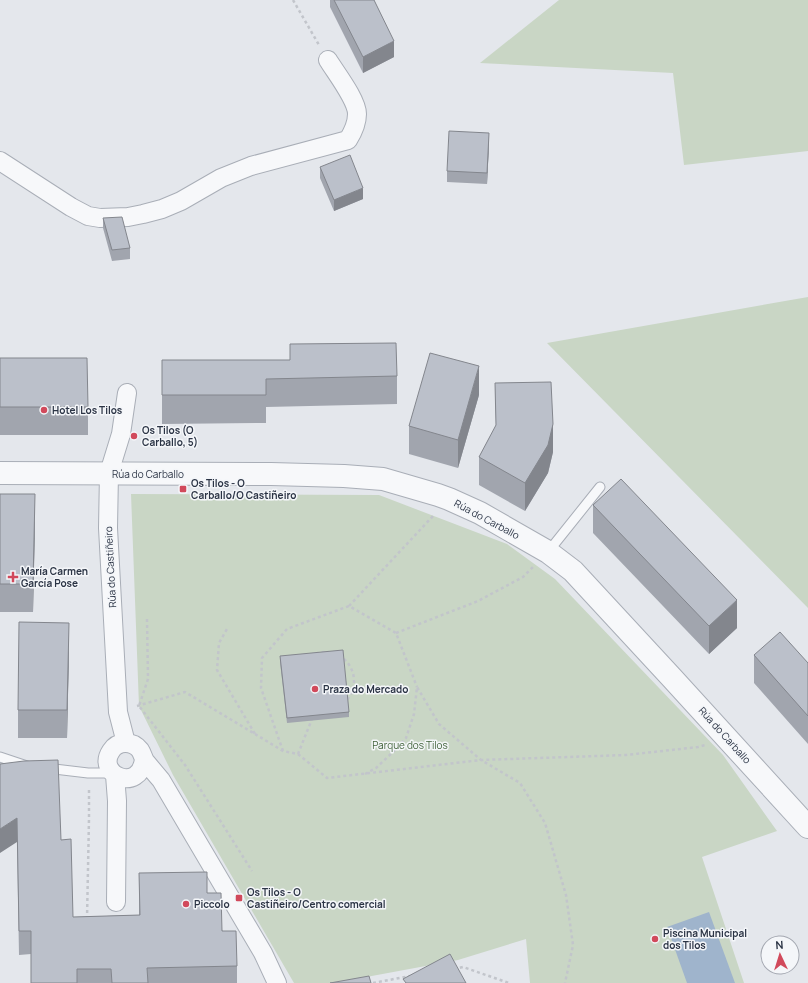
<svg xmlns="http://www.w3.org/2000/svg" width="808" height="983" font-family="Manrope,sans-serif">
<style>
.green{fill:#c9d6c5}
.water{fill:#9fb4cc}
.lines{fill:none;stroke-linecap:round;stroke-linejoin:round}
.service-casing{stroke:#a9aeb7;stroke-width:11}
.minor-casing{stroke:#a9aeb7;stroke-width:20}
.tertiary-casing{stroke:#a9aeb7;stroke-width:24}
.path{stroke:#c2c5cb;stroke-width:2.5;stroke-dasharray:3 3;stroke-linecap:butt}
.service{stroke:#f7f8fa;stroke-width:9}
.minor{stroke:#f7f8fa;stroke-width:18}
.tertiary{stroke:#f7f8fa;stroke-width:22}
.wall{fill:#a1a5ae}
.shaded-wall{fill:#83868d}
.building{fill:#bbc0ca;stroke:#83868d}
.poi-dot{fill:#d1495b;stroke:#f4f6f9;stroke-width:1.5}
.labels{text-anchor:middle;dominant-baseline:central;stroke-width:3;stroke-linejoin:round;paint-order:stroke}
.poi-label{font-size:10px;font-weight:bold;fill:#2b3445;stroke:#f4f6f9;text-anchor:start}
.street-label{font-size:10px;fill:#2b3445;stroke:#f4f6f9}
.park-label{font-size:10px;fill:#3f6138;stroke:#f4f6f9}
</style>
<rect width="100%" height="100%" fill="#e4e7ec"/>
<!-- green -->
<path class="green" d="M559,0H808V151L684,165L673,73L480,63Z
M808,297V608L547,343Z
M131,494L379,495L507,544L555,579L723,755L777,831L702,857L744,983H530L526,939L458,960L334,983H294L173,775L139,706Z"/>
<!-- water -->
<path class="water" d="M709,912L735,983H687L667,927Z"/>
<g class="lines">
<defs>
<path id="service" d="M548,552L600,487
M0,757L27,766
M46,768L88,773H113"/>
<path id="minor" d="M0,161L71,207L88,216L100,218L128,217L143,214L162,209L181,201L221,178L251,166L348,140C353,132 357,124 357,114C357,100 336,73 328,60
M126,743L118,712L108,528L109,473L121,434L127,393
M144,759C140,794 95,775 111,751C117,741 132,740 140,750C142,753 143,757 145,761C150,767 155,773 161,780L263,953L277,983
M115,775L117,801L116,902"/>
<path id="tertiary" d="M0,473L271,474L344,476L383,479L438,495L449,499L480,513L548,552L573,571L672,678L808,827"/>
</defs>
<!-- service casing -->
<use href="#service" class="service-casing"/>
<!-- minor casing -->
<use href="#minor" class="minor-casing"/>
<!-- tertiary casing -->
<use href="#tertiary" class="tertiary-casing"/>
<!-- path -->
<path class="path" d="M293,0L319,45
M349,606L433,516
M147,619L148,679L139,706L185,765L252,871
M396,633L478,601L523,577L533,567
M296 681a29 29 0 1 1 58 0a29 29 0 1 1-58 0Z
M137,706L185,692L255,734L217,670L219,643L227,629
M255,734L283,751L298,754L312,719
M283,751L261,688L262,658L287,629L349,606L396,633L417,687
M298,754L327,778L481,760L626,755L698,747L705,745
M365,774L376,768L394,751L406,738L414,714L417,687L439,724L481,760L520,783L545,823L566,895L573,945L565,983
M87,919L89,818V788
M454,969L463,967L509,983
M373,983L410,976"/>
<!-- service -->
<use href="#service" class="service"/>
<!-- minor -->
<use href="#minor" class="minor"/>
<!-- tertiary -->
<use href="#tertiary" class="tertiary"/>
</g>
<!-- wall -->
<path class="wall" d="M330,0H374L394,57L363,73L330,7Z
M489,144L487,184L447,182V171Z
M320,167L363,199L334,211L320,178Z
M103,218L130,248V259L112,261L103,228Z
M290,344L397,376V404L266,407V423L162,424V360H290Z
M0,358L88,407V435H0Z
M495,383L553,452L548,473L525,511L479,485V457L496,426Z
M479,395L458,468L409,454V426Z
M0,494L35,522L33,612H0Z
M593,505L737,628L709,654L593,533Z
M69,651L67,738H18V710Z
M754,655L808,663V744L754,683Z
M280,656L349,712V717L287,723L280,662Z
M0,764L61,840L73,917L139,915V873L207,893L237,966V983H31V954L19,955L17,842Z"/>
<!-- shaded-wall -->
<path class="shaded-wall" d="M394,41V57L363,73V57Z
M489,133V144L487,184V173Z
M363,188V199L334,211V200Z
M479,366V395L458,468V440Z
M553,424V452L548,473L525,511V483Z
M35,494V522L33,612V584Z
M737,600V628L709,654V626Z
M69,623V651L67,738V710Z
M17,818V842L0,853V829Z"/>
<!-- building -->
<path class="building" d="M334,0H374L394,41L363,57Z
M449,131L489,133L487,173L447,171Z
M350,155L363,188L334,200L320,167Z
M122,217L130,248L112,250L103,218Z
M396,343L397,376L266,379V395H162V360H290V344Z
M430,353L479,366L458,440L409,426Z
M0,358H87L88,407H0Z
M551,382L553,424L548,445L525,483L479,457L496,425L495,383Z
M621,479L737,600L709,626L593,505Z
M0,494H35L33,584H0Z
M19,622L69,623L67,710H18Z
M780,632L808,663V716L754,655Z
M343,650L349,712L287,718L280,656Z
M58,760L61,840L71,839L73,917L140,915L139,873L207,872V893H221L222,931H236L237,966L147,968L148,983H112L111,969H77V983H31V931H19L17,818L0,829V764L24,761Z
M450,954L466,983H406L403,979Z
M369,976L371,983H330Z"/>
<!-- markers -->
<g class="poi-dot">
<circle cx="44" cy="410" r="4"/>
<circle cx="134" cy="436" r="4"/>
<rect x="179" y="485" width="8" height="8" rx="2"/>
<path d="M11 571h4v4h4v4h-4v4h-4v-4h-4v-4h4z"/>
<circle cx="315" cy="689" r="4"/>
<rect x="235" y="894" width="8" height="8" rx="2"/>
<circle cx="186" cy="904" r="4"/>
<circle cx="655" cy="939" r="4"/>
</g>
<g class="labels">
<!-- poi labels -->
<g class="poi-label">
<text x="52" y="410">Hotel Los Tilos</text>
<text x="142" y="430">Os Tilos (O<tspan x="142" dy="12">Carballo, 5)</tspan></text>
<text x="191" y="483">Os Tilos - O<tspan x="191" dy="12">Carballo/O Castiñeiro</tspan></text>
<text x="21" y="571">María Carmen<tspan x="21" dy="12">García Pose</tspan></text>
<text x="323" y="689">Praza do Mercado</text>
<text x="247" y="892">Os Tilos - O<tspan x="247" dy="12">Castiñeiro/Centro comercial</tspan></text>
<text x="194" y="904">Piccolo</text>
<text x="663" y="933">Piscina Municipal<tspan x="663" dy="12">dos Tilos</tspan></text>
</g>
<!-- street labels -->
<g class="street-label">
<text x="148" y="474">Rúa do Carballo</text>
<text transform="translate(487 519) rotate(28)">Rúa do Carballo</text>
<text transform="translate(110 567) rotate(-93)">Rúa do Castiñeiro</text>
<text transform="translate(725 735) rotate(48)">Rúa do Carballo</text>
</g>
<!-- park labels -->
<g class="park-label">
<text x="410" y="745">Parque dos Tilos</text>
</g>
</g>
<!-- north arrow -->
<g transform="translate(780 955) rotate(356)"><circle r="19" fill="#f4f6f9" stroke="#a4a8b1"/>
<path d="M0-3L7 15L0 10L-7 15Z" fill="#d1495b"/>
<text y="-6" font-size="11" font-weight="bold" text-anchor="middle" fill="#2b3445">N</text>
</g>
</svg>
